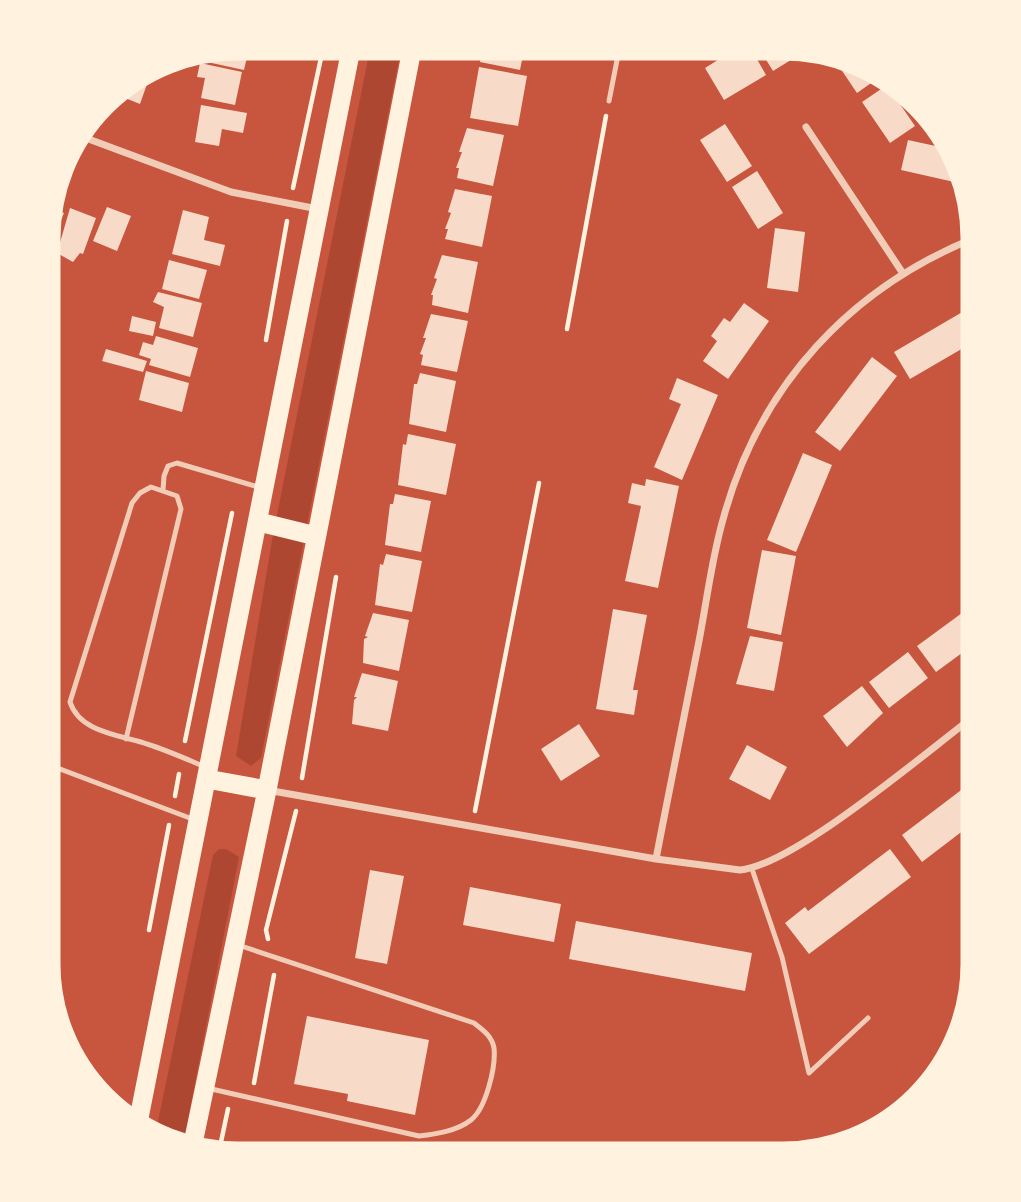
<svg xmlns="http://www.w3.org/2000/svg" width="1021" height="1202" font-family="'Archivo Narrow',sans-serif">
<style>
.green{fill:#ae4732}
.building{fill:#f7dbc8}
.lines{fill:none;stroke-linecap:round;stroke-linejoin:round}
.path{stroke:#fff3e0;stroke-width:4.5}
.service{stroke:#f1ccb7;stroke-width:5}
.minor{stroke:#f1ccb7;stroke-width:7}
.trunk{stroke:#fff3e0;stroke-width:19}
.rim{fill:none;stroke:#fff3e0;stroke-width:9}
</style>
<rect width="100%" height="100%" fill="#c8553d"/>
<!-- green -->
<path class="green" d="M371,44H402L261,758L251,766L236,756L273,535Z
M219,849H226L239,857L183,1145L155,1136L213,855Z"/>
<!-- building -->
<path class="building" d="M238,44H250L244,70L207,62L210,48Z
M483,44L525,45L520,70L480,62Z
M742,45H749L766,75L724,100L705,68Z
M757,45H809L812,47L773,71Z
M830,53L878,72L881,76L857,93Z
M200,63L242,72L235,105L201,98L205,78L197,77Z
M153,67L140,104L115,94L113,90Z
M479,67L527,76L518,126L470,118Z
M887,85L915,126L890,143L862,102Z
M201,105L247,113L243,133L222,129L219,146L195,142Z
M725,124L752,166L727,182L700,140Z
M467,128L504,135L493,186L457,178L459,168H456L462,152H459Z
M908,140L954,150L963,184L901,170Z
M757,171L783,213L758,229L732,187Z
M455,189L492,196L482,247L445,239L448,229H445L451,213L448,212Z
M47,207L64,213L45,259V212Z
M107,207L131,216L117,251L93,241Z
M70,208L96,218L83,254L80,253L73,262L57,253Z
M183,210L209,217L204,240L225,245L220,266L172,254Z
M775,228L805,232L798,292L767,288Z
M442,255L478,262L468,313L432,305L433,295H431L437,279L434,278Z
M169,260L207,270L199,299L162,289Z
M158,292L202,303L193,337L159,328L164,307L153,302Z
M744,303L769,321L728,379L703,361L717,341L711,336L724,318L730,322Z
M976,304L977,340L910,379L894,352Z
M431,314L468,321L457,372L421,365L423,355L420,354L426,338H423Z
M132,316L156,322L153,336L129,331Z
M156,336L198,348L190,377L149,365L151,359L139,355L143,342L153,345Z
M106,349L147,361L143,372L102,361Z
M872,357L897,376L840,451L815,432Z
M146,371L189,383L182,412L139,400Z
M420,373L456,381L446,432L409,424L414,384H417Z
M677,378L718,395L682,480L654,467L681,404L669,399Z
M408,434L456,444L446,495L398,485L403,444L406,445Z
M803,453L832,465L796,552L767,540Z
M646,479L679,486L658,588L625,581L641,506L628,503L632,483L645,486Z
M395,494L431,501L421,552L385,545L390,504H393Z
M762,550L796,556L781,635L747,628Z
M386,554L422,561L412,612L375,605L380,564L383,565Z
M977,602V642L936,672L917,646Z
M613,609L647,615L633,690H638L634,715L596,709Z
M373,613L409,620L399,671L363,663L364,639L368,637L365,636Z
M750,636L783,642L774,691L736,684Z
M908,652L928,678L889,708L869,682Z
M362,673L398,681L388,731L352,724L354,700L357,697H354Z
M862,686L883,713L847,747L823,716Z
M579,724L600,756L561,781L541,749Z
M747,745L787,767L770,800L729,779Z
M977,778V820L922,862L902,835Z
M890,849L911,877L809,954L785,923L805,907L808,911Z
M370,870L404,876L387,964L355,958Z
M470,887L561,904L554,942L463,925Z
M576,921L752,953L745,991L569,959Z
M307,1016L429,1040L415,1115L347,1101L348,1094L294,1084Z"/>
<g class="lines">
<!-- path -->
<path class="path" d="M293,188L324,44
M567,329L606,116
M266,340L287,221
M185,741L232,513
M302,778L336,577
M175,796L179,774
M475,811L539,483
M149,930L169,825
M268,939L266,930L296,811
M254,1083L274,975
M218,1156L228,1109"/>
<!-- service -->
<path class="service" d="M609,101L620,45
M163,490L164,476L168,466L177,463L258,487
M126,739L181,509L177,496L151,487L140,493L132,503L70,702C80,733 121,735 147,744C166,750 184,758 203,766
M44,763L195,820
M752,869L782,957L809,1073L868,1018
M207,1088L419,1136C436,1134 457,1131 471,1120C486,1108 496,1067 494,1048C492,1036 483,1030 474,1023L238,945"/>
<!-- minor -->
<path class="minor" d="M806,127L902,272
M75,134L231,192L318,209
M267,790L656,859L740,870C795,865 927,751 977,714
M656,859C670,786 685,713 699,641C707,600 712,556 724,516C760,385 851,287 977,237"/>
<!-- trunk -->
<path class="trunk" d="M259,522L316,536
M207,779L267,790
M137,1128L352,44
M192,1148L267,790L413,44"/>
</g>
<!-- crop -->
<path d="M0 0H1021V1202H0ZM238 56H783A182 182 0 0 1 965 238V964A182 182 0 0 1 783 1146H238A182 182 0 0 1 56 964V238A182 182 0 0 1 238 56Z" fill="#fff3e0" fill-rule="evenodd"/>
<path class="rim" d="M238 56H783A182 182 0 0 1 965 238V964A182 182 0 0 1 783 1146H238A182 182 0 0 1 56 964V238A182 182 0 0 1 238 56Z"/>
</svg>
